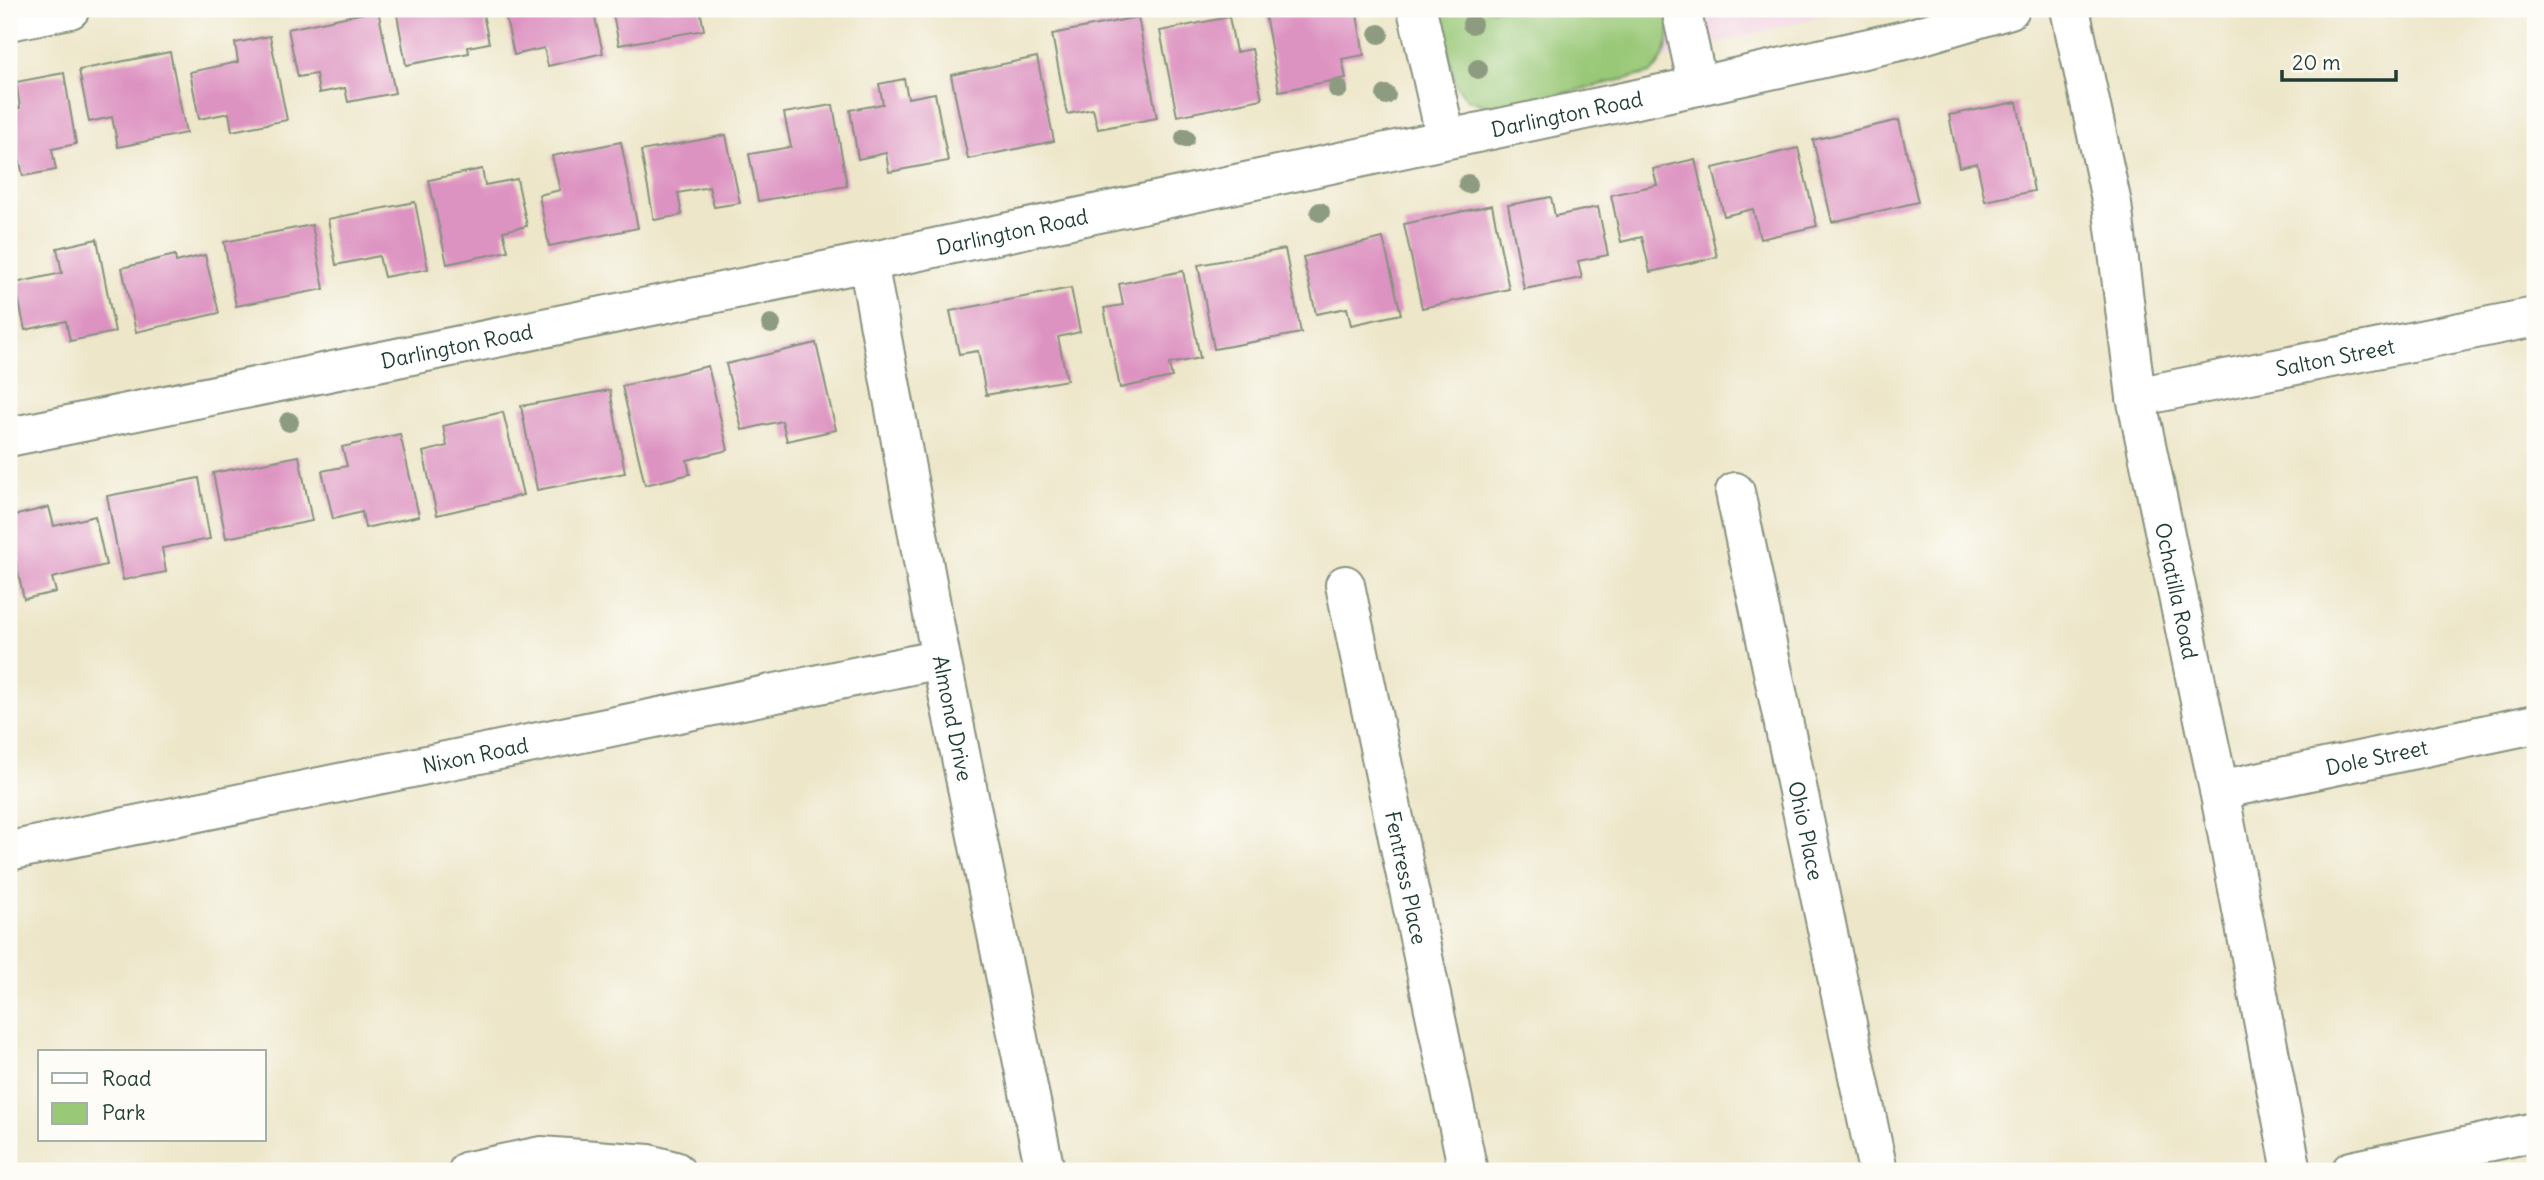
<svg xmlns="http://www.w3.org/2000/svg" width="2544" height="1180" font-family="Delius,sans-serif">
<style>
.built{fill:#f2d0e2}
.green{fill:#99c877;stroke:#5c8256;stroke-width:2}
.building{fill:#dd93c1}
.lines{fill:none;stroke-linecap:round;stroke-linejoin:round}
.minor-casing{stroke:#86927e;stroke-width:42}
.minor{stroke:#fff;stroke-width:38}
.tree{fill:#8d9c80}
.labels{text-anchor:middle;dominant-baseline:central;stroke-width:7;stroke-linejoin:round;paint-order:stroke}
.street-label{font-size:21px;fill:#1f3d34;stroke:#fdfcf7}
</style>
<rect width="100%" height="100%" fill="#fdfcf7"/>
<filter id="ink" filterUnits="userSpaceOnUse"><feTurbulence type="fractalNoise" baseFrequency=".0143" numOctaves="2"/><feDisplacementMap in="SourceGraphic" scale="14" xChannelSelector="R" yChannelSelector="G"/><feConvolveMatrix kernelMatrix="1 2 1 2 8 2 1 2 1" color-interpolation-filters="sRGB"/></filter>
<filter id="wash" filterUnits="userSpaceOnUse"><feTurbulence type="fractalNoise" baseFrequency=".00686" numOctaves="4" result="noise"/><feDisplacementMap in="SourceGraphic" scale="28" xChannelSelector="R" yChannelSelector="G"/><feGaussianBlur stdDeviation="1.57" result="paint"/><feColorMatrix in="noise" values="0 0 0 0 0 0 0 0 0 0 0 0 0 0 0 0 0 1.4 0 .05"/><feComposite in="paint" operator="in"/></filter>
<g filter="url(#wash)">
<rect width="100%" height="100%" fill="#ede6c9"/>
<!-- built -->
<path class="built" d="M1640,9H1847L1651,61Z"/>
<!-- green -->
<path class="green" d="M1438,9H1667C1672,30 1669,58 1651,73L1501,108L1480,104L1467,99L1456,85Z"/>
<g id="blocks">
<!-- building -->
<path class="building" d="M396,9H482L489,43L468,47L469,53L406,65Z
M504,9H593L603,53L548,66L544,48L514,55Z
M612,9H700L704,30L619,45Z
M1264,9H1356L1364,55L1342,59L1346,78L1279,91Z
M378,10L395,93L348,102L345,88L319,93L316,74L298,77L288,29Z
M1138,17L1157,118L1098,129L1093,109L1067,114L1052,34Z
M1229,17L1236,52L1252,49L1262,99L1177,116L1160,31Z
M270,36L287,120L232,131L229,113L199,119L190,72L238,62L235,43Z
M170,52L186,133L118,147L112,117L89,122L79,70Z
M1037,57L1054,141L968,159L951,75Z
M64,73L76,144L52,149L56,170L23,176L19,157L9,159V110L20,108L16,82Z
M904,79L908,98L935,93L948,161L889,172L886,153L858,159L850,110L883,104L879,84Z
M2017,102L2034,191L1985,201L1977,163L1959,167L1949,115Z
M833,105L847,186L758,201L749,154L791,147L784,113Z
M1899,120L1918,202L1832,222L1813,140Z
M726,135L740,203L714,207L709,187L678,193L682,215L654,220L641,151Z
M621,142L638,228L549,246L539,195L560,190L552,156Z
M1798,148L1817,226L1760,239L1753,209L1724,216L1713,168Z
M1695,159L1717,257L1650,272L1642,237L1621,242L1611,195L1657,185L1653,169Z
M482,169L485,185L517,179L527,226L503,231L508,251L447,264L429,180Z
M1551,197L1555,216L1598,207L1608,255L1578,261L1582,278L1524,289L1508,205Z
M415,202L428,269L384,277L379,256L336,265L328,219Z
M1492,205L1509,289L1422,308L1404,224Z
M312,225L324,289L236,306L224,242Z
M1383,238L1401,314L1351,325L1347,308L1316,314L1303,257Z
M97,239L115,332L70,341L66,321L25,330L15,283L62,273L57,248Z
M1285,249L1301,333L1214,349L1198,265Z
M175,255L176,262L205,255L219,313L136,332L122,268Z
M1183,271L1200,358L1169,364L1172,377L1120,388L1104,308L1123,305L1119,284Z
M1071,288L1080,332L1058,337L1067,380L986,395L978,351L959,354L950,311Z
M9,336L16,366L9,367Z
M816,343L836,430L787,441L782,421L742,430L726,364Z
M708,366L728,450L687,460L690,474L645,485L622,386Z
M610,390L625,473L537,490L521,406Z
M503,412L523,495L437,515L423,452L447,446L443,426Z
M400,434L419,516L365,528L362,512L333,519L322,471L347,466L342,447Z
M299,456L312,521L226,538L213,473Z
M199,478L210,539L162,548L166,572L123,580L107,496Z
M49,507L54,526L95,516L106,565L52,578L56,592L24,599L9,532V517Z"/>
</g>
</g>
<g filter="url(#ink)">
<use href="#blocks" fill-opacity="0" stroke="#86927e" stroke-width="2"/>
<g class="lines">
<defs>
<g id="minor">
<path d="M1417,9L1446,139"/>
<path d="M1681,9L1698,86"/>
<path id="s1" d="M2070,9L2112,204L2136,397L2219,790L2292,1171"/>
<path d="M9,21L70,9"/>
<path id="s2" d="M868,262L941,659L1045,1171"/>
<path id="s3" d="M2136,397L2535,317"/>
<path id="s4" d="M9,437L868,262L1698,86L1909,39L2010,9"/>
<path id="s5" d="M1735,492L1878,1171"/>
<path id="s6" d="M1345,585L1468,1171"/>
<path id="s7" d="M2219,790L2535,724"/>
<path id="s8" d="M9,851L941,659"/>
<path d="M468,1171L541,1156L649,1164L675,1171"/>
<path d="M2351,1171L2535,1132"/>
</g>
</defs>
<!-- minor casing -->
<use href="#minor" class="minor-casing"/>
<!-- minor -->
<use href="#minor" class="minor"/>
</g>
<!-- trees -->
<g class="tree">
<circle cx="1472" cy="24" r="10"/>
<circle cx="1379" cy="34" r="10"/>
<circle cx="1478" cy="69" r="10"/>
<circle cx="1338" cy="89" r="10"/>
<circle cx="1386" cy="95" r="10"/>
<circle cx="1185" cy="138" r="10"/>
<circle cx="1468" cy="184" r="10"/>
<circle cx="1320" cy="212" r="10"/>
<circle cx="771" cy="324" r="10"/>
<circle cx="289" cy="422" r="10"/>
</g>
</g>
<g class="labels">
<!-- street labels -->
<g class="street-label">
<text stroke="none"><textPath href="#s4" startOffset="1591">Darlington Road</textPath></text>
<text stroke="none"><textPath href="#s4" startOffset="1024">Darlington Road</textPath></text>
<text stroke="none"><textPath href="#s4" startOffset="457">Darlington Road</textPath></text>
<text stroke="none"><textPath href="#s3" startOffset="203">Salton Street</textPath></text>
<text stroke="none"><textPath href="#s1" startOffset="592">Ochatilla Road</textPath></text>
<text stroke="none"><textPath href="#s2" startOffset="464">Almond Drive</textPath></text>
<text stroke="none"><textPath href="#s8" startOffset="476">Nixon Road</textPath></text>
<text stroke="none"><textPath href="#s7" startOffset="161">Dole Street</textPath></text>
<text stroke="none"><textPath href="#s5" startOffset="346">Ohio Place</textPath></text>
<text stroke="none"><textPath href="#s6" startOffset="299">Fentress Place</textPath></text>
</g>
</g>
<!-- margin -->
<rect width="2544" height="1180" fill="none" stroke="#fdfcf7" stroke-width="35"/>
<!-- legend -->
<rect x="38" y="1050" width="228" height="91" fill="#fdfcf7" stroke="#a4b0a9" stroke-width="2"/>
<rect x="52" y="1073" width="35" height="10" fill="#ffffff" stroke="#a4b0a9" stroke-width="2"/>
<text x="102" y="1086" font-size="21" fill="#1f3d34">Road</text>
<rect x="52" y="1103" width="35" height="21" fill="#99c877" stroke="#a4b0a9" stroke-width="2"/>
<text x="102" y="1120" font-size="21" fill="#1f3d34">Park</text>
<!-- scale -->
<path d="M2282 70v10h114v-10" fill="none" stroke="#1f3d34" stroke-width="3.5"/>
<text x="2292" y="70" font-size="21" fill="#1f3d34" stroke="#fdfcf7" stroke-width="5" paint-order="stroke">20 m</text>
</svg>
